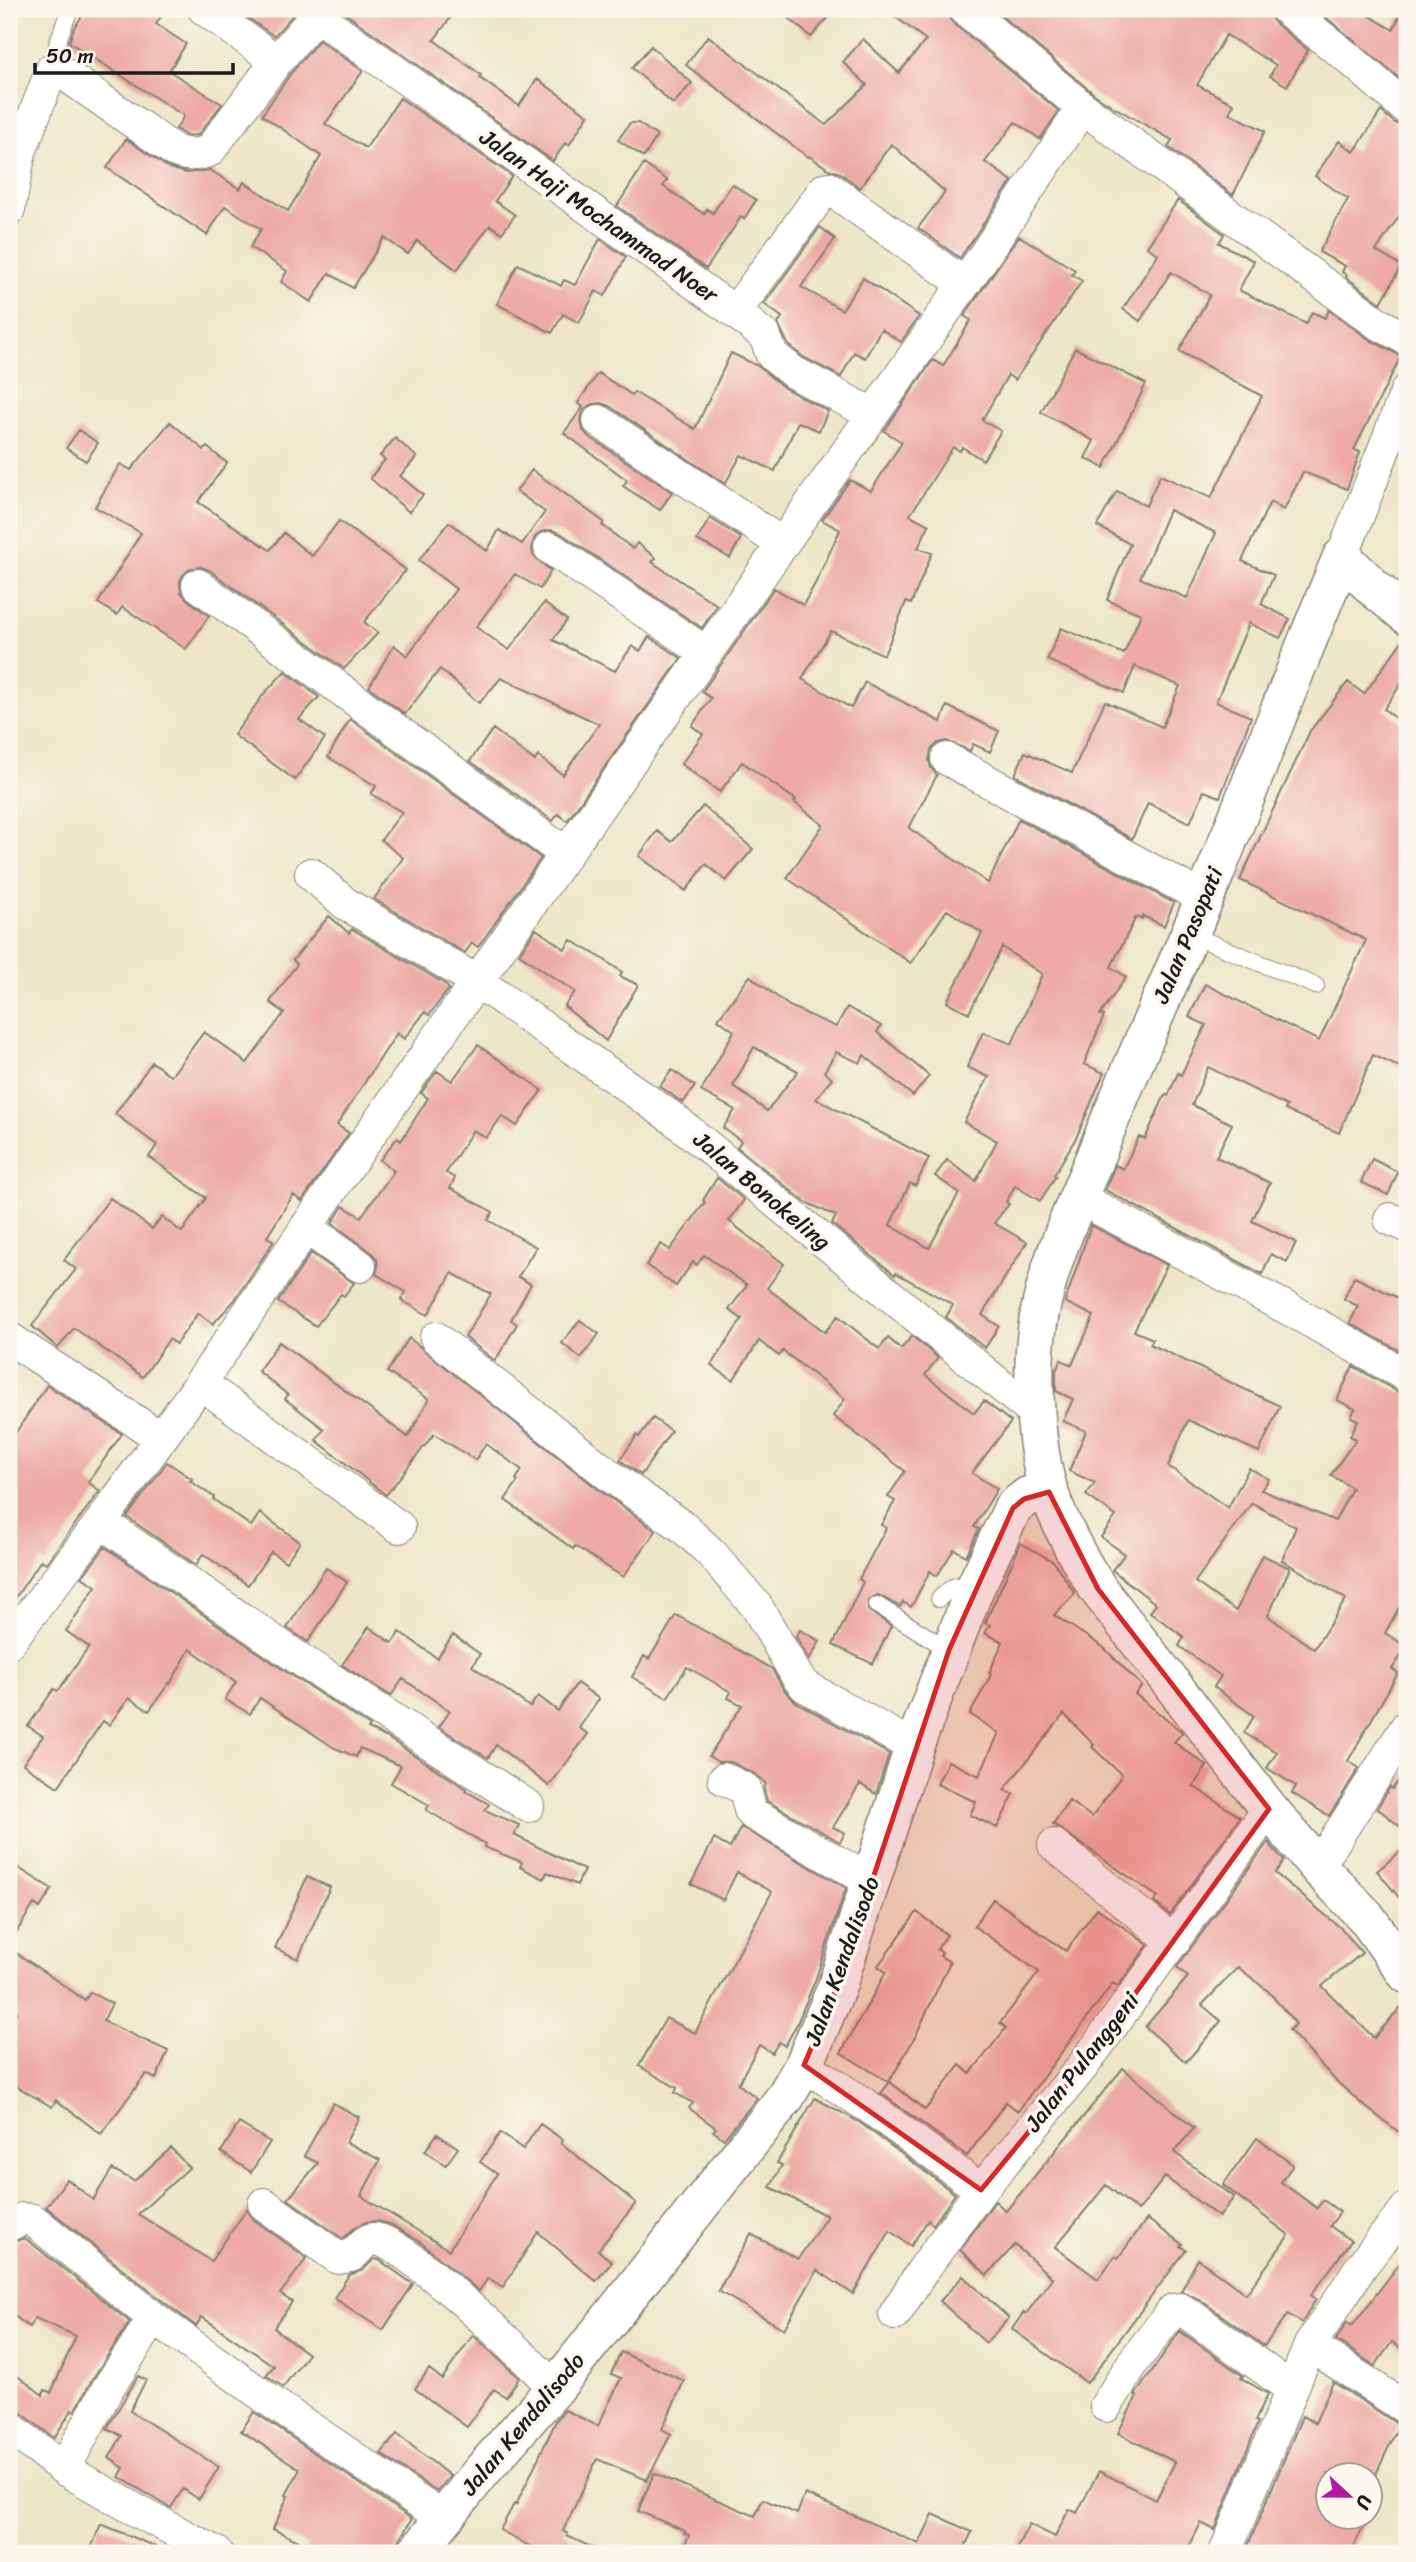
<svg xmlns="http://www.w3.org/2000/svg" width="1416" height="2562" font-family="Sriracha,sans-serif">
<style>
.building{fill:#edaaa6;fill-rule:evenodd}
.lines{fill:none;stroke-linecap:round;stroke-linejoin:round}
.service-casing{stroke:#848172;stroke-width:18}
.minor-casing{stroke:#848172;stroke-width:34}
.tertiary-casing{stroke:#848172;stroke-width:41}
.service{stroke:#fff;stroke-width:16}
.minor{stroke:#fff;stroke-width:32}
.tertiary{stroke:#fff;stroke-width:38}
.marked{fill:#d62828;fill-opacity:0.2;stroke:#d62828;stroke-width:5;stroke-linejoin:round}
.labels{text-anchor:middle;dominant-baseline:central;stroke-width:7;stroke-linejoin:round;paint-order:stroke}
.street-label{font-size:23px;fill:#1c1c1c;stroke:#fbf7ec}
</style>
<rect width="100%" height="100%" fill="#fbf7ec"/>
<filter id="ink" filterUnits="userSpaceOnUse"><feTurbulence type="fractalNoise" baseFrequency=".0143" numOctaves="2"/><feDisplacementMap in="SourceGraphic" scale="14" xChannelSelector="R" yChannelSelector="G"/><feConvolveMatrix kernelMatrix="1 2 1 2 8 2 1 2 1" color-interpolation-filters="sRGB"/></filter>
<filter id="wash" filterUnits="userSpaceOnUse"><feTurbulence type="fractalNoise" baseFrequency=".00686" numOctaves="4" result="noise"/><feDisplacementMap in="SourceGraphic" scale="28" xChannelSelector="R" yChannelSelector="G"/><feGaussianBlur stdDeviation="1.57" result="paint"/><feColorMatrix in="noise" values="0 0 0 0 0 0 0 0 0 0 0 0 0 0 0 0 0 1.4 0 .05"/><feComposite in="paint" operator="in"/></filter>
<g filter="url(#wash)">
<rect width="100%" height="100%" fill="#ede6c8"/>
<g id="blocks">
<!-- building -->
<path class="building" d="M87,9H166L156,24L186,44L169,71L222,104L198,135L187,136L176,129L184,116L69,42L74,28Z
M235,9H298L274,36Z
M339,9H457L434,40L481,75L480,78L519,106L537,79L588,115L569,145L565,143L553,161Z
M778,9H836L811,37Z
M885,9H947L948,16L953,23L1059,111L1040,139L1015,122L985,162L1012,181L960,258L918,228L945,192L891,144L860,188L840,173L830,170L809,156L808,157L686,65L708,36L826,125L867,85L843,62L863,39L899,73L926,40Z
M993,9H1259L1269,15L1275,23L1308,50L1287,86L1270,76L1276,65L1226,35L1197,85L1234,104L1229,113L1265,131L1233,195L1168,147L1172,140L1112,106L1094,94Z
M1325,9H1359L1393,30L1403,9H1407V85L1322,14Z
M319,40L363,71L325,124L366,148L400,98L512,176L495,201L515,215L502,233L490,225L457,270L417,241L408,254L384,238L353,288L329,273L311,302L281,282L287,271L250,247L261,229L225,206L207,235L107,168L126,139L169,168L187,173L210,170L240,189L244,182L288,211L321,156L262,115L291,73Z
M651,46L692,83L673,104L632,68Z
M1381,111L1395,123L1407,127V204L1376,251L1401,266L1381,303L1346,277L1347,275L1342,272L1345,266L1319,252L1348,199L1315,176L1339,141L1354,152Z
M630,123H638L657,136L644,157L618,140Z
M644,164L667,180L663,186L704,214L707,209L713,213L732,184L756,200L744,219L741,217L706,269L617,206Z
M1178,200L1224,234L1219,243L1254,261L1239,290L1306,324L1312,312L1325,318L1329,310L1370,340L1401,356L1354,450L1360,452L1347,489L1303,472L1284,510L1270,502L1242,561L1274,575L1261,604L1290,619L1280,638L1249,623L1216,702L1251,717L1220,797L1204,791L1190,823L1148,803L1132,839L1015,775L1025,752L1072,773L1105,701L1162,727L1180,686L1135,666L1124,693L1047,660L1061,628L1124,654L1141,614L1107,600L1130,544L1097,526L1117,491L1146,506L1160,475L1211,498L1262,396L1179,351L1210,295L1171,272L1140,321L1123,309L1158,254L1147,247ZM1169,510L1216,533L1187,598L1140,578Z
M820,227L835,239L801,287L842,310L863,278L919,316L901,342L881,329L865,358L854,352L841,377L803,357L788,344L778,324L782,317L764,304Z
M1019,236L1075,270L1072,275L1082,281L1015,380L1008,375L982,420L1001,431L983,460L962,447L960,451L953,447L910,515L929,525L918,548L932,553L911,604L906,602L884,655L831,631L802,679L851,708L865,682L941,722L947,706L999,731L990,752L973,744L970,751L947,741L938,743L931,750L929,760L931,768L937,775L909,828L988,883L1019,819L1174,903L1164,926L1143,916L1142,919L1136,917L1111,967L1126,977L1100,1015L1104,1016L1084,1064L1104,1073L1077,1136L1054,1175L1056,1176L1040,1201L1015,1186L1006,1202L1009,1204L994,1223L1027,1242L982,1315L999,1326L985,1348L946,1317L953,1305L896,1273L895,1275L832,1224L836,1216L805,1202L737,1147L741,1141L723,1128L735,1110L701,1091L734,1031L718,1019L750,976L789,1006L836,1027L847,1007L881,1026L877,1032L929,1076L913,1096L864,1055L860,1063L836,1052L824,1072L832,1078L816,1099L929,1158L915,1186L910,1183L890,1225L929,1248L959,1193L935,1176L947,1160L976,1181L997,1141L964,1122L989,1077L967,1067L983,1032L1012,1044L1042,974L1002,947L969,1013L947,1002L982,933L947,910L911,963L787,878L823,825L794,802L796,800L742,762L720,792L681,764L703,734L692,726L711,698L702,692L774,588L803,605L816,582L840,530L822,520L850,480L871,491L902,442L884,431L933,360L943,366L971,320L964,316ZM754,1047L798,1071L767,1111L733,1086Z
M600,239L626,257L605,296L596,291L579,323L563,314L552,333L497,304L518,264L561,286L564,280L575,285Z
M1075,348L1146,384L1104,468L1085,458L1094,441L1041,412Z
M731,353L758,366L784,388L828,411L819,431L798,422L775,471L741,455L725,484L609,406L600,403L590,405L583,411L581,420L583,430L588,436L672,492L660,510L623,486L627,480L564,433L583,407L578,403L598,373L632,395L634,392L695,429Z
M170,422L204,450L207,447L227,463L198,502L270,550L284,533L312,556L339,521L406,570L364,622L378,633L344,669L209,570L201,567L190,569L183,575L180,582L181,592L187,599L209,616L186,649L122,607L117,615L98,603L141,533L95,507L120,464L131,470Z
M79,430L98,443L86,461L66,448Z
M395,438L417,457L400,476L423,495L409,512L370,478L385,460L380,456Z
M532,470L604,522L602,525L633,549L637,543L656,558L652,562L717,605L702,628L560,533L551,530L541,532L535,537L532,546L533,555L551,571L540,589L515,574L476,627L509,650L544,603L567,620L553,640L615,671L632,646L640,651L649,637L681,658L567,821L558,814L553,821L470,761L493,729L535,761L538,756L563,775L599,724L501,678L479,703L440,669L405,714L369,687L394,645L407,656L456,589L419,560L449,522L487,551L499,530L522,544L545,512L516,491Z
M710,518L741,538L730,558L697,540Z
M1407,636V675L1384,709L1407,727V1054L1401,1068L1373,1055L1339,1133L1285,1110L1287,1106L1208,1067L1192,1105L1232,1124L1216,1157L1270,1183L1252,1221L1296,1242L1287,1262L1271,1254L1262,1274L1105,1190L1115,1165L1123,1169L1139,1137L1145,1139L1165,1095L1168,1096L1178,1073L1181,1075L1206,1025L1189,1017L1205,984L1319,1041L1366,940L1240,880L1310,731L1348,682L1364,694L1405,637Z
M285,671L319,697L299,719L325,738L295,780L234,735L264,694Z
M350,719L541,858L478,947L472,943L465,953L374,899L403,858L381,840L402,812L371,794L376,786L328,757Z
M703,806L753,849L726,881L706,864L686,891L639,856L657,831L672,842Z
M329,916L349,933L352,929L445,984L449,989L429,1015L425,1012L404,1039L397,1033L337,1125L349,1133L302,1201L293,1195L267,1237L274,1241L234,1301L213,1324L198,1313L176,1344L169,1339L143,1377L74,1328L58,1348L32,1326L76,1269L64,1260L110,1198L152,1229L162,1217L182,1232L206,1198L149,1157L157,1145L115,1114L152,1062L171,1076L204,1032L247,1063L284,1013L270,1002L297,964L293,960Z
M536,929L565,949L571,940L603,959L622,972L620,976L638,985L606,1041L564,1006L575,992L519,954Z
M478,1045L542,1090L517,1126L502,1116L486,1138L473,1130L446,1173L455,1178L450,1188L493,1212L488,1220L536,1247L518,1277L531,1284L511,1320L517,1324L495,1361L465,1337L491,1294L452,1273L428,1315L401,1300L406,1292L376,1274L378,1267L377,1259L371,1252L332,1223L343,1206L361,1217L394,1171L380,1160L397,1138L401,1141L428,1098L421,1093L437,1071L452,1081Z
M672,1070L695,1086L683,1103L660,1086Z
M1372,1159L1398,1172L1388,1195L1361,1182Z
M717,1178L744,1200L729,1221L784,1264L767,1288L825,1332L838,1316L879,1349L888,1338L901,1349L912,1336L938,1358L925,1375L974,1413L984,1401L1011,1422L972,1473L997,1489L974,1527L979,1529L966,1556L954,1549L937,1576L930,1571L911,1607L903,1602L900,1607L878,1595L868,1600V1610L891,1626L873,1664L833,1645L863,1582L859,1579L886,1528L881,1525L895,1501L888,1497L905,1471L833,1416L845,1399L783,1351L779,1356L759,1341L733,1380L711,1365L742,1319L729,1310L747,1285L704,1255L697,1265L693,1262L676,1286L646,1265L661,1244L670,1250L705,1202L703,1200Z
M1091,1225L1167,1265L1134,1331L1153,1339L1150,1344L1280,1406L1259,1452L1188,1420L1168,1466L1228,1508L1249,1468L1269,1479L1261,1490L1335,1521L1352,1488L1331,1475L1356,1439L1350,1436L1358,1420L1351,1417L1355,1409L1337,1400L1353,1366L1398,1392L1407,1394V1593L1385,1633L1407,1647L1392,1669L1398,1673L1348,1761L1359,1768L1329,1816L1292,1793L1296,1786L1267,1768L1277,1752L1244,1733L1254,1716L1214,1687L1221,1676L1179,1646L1184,1637L1150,1612L1156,1604L1112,1570L1125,1554L1101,1537L1116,1516L1086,1495L1095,1483L1069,1471L1086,1431L1063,1421L1073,1399L1056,1391V1370L1061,1360L1072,1365L1094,1316L1065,1302ZM1252,1503L1296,1527L1282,1560L1346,1599L1314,1649L1268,1616L1290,1568L1262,1555L1236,1611L1195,1582Z
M311,1253L354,1283L344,1296L341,1294L316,1326L278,1302Z
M1354,1277L1407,1302V1355L1350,1323L1358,1306L1344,1299Z
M580,1320L599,1334L581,1358L562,1343Z
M409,1338L598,1489L656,1531L623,1577L575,1546L573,1549L505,1500L518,1481L516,1479L522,1470L486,1444L475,1460L434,1434L386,1495L316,1440L324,1429L285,1399L288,1395L258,1371L279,1342L408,1437L429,1399L387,1372Z
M47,1385L122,1434L88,1482L100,1491L46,1563L41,1560L9,1607V1443Z
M653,1418L671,1431L641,1475L620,1460L637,1435L639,1437Z
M167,1462L192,1479L190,1481L214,1497L213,1499L251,1526L260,1513L300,1542L286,1562L271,1552L248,1585L203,1554L196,1565L127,1517Z
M1021,1543L1054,1562L1075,1594L1054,1615L1103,1647L1142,1686L1135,1694L1181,1731L1182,1733L1174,1742L1207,1766L1193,1786L1240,1817L1170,1915L1154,1902L1158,1897L1053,1824L1069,1801L1092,1817L1122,1775L1092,1747L1094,1745L1064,1714L1004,1790L1014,1794L997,1828L970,1815L976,1802L937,1784L948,1761L979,1776L999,1733L970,1714L991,1675L989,1673L1003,1642L985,1633L990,1625L985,1623Z
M105,1547L291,1675L370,1726L368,1729L386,1737L467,1789L466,1791L489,1804L485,1810L519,1825L514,1835L584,1870L577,1885L547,1872L544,1879L520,1867L522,1862L484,1847L485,1844L426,1810L429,1805L391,1783L401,1766L360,1748L356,1757L333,1747L260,1698L250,1714L225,1699L236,1682L190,1649L170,1684L169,1683L149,1711L129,1698L109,1725L103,1721L58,1787L23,1764L43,1736L28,1726L54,1689L58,1691L89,1647L66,1631L96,1586L82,1577Z
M326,1568L347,1582L308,1642L287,1628Z
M676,1615L772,1669L784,1690L796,1702L889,1754L876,1794L860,1784L833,1827L845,1833L840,1842L767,1801L764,1789L766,1784L753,1773L731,1762H718L709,1756L742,1705L728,1698L731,1692L687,1667L667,1698L632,1677L644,1656L649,1659Z
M369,1627L392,1643L400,1632L437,1658L453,1635L480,1654L472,1666L530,1707L538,1696L558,1711L577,1683L599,1699L579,1728L588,1734L549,1786L496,1745L488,1758L439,1727L450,1711L403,1679L391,1696L342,1665Z
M800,1630L820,1641L809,1660L796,1637Z
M1407,1770V1832L1377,1808L1390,1787L1392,1789Z
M741,1827L846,1888L815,1981L797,2024L785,2046L779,2042L772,2053L759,2045L738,2084L757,2098L724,2139L713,2131L716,2128L689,2108L693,2103L675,2093L677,2088L639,2066L666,2018L695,2033L772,1892L737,1872L723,1900L691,1884L714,1839L730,1848Z
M1268,1842L1284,1861L1275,1873L1342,1929L1362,1953L1322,1986L1374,2038L1407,2000V2138L1363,2105L1334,2079L1289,2030L1296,2024L1269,1992L1238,1967L1202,2005L1221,2021L1186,2062L1145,2027L1188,1977L1177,1967Z
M1407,1846V1907L1377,1871Z
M9,1862L52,1889L40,1908L34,1904L9,1944Z
M307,1877L330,1887L298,1959L275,1948Z
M993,1899L1066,1951L1097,1908L1148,1945L1118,1986L1113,1983L1018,2111L1006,2102L967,2156L881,2093L890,2082L925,2110L960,2065L970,2074L1006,2028L1000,2023L1039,1972L974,1926Z
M917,1912L947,1935L937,1949L942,1953L940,1956L950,1962L915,2037L889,2082L841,2053L886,1972L878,1966Z
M9,1948L85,2000L90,1992L112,2004L103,2021L168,2051L156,2079L146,2074L101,2134L56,2100L52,2107L9,2082V2026L17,2011L9,2006Z
M1123,2068L1194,2128L1174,2152L1234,2197L1219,2217L1165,2177L1138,2211L1106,2185L1055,2247L1098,2279L1115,2256L1118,2258L1147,2219L1182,2244L1180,2246L1186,2250L1087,2383L1012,2329L1024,2312L1026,2314L1052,2278L1015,2245L987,2275L960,2250L995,2201L1006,2211Z
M815,2098L859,2122L955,2194L933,2225L928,2220L911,2246L890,2231L853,2294L817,2270L784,2329L718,2291L751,2234L798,2259L827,2216L770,2187L782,2165L777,2163Z
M333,2103L359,2117L346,2142L380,2160L361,2196L449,2250L497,2174L480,2162L500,2133L523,2149L540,2124L563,2140L561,2143L636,2203L598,2250L612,2262L596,2281L538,2232L503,2287L488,2278L479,2291L420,2242L392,2225L377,2221L366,2222L355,2227L343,2239L288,2199L318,2163L304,2156Z
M239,2123L270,2142L251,2172L221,2152Z
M437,2134L458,2148L446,2165L425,2151Z
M1257,2138L1293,2165L1281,2182L1317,2208L1323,2200L1340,2212L1330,2226L1351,2241L1311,2295L1316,2299L1302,2323L1288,2314L1264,2346L1199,2299L1181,2291L1198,2259L1246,2294L1289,2235L1223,2185Z
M171,2148L189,2168L138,2214L211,2261L247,2209L253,2219L307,2258L280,2294L292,2302L274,2328L308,2354L283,2387L266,2375L274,2366L202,2317L196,2326L165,2303L46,2207L67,2179L93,2200L112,2169L134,2181Z
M25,2238L130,2322L93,2378L75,2411L72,2410L54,2438L20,2412L9,2409V2370L43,2395L45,2390L51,2393L76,2336L35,2318L29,2327L9,2312V2243Z
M1407,2254V2353L1392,2342L1375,2366L1336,2340L1347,2322L1352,2326Z
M374,2259L379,2260L413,2284L383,2330L334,2298L349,2275L363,2270Z
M963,2276L1009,2318L986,2343L940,2301Z
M1180,2331L1243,2376L1241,2378L1268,2394L1255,2421L1258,2422L1215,2530L1201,2523L1186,2553H1014L1029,2524L1055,2537L1069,2509L1077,2513L1099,2471L1156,2500L1175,2462L1118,2433L1137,2396L1135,2395Z
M473,2335L519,2378L506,2397L494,2389L467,2427L415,2389L429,2369L442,2379Z
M621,2352L684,2381L662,2429L671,2434L647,2480L597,2459L563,2531L568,2534L567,2536L604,2553H542L500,2530L514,2504L516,2505L557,2419L565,2410L598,2426L621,2378L611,2374Z
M138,2376L146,2380L130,2411L219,2467L199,2499L183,2489L171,2508L119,2477L124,2468L109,2458L122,2436L107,2428Z
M1333,2382L1399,2425L1376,2474H1328V2516H1368L1351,2553H1245L1302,2416L1315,2423Z
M254,2412L412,2519L399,2540L395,2553H303L307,2545L273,2529L288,2496L286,2495L300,2469L241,2431Z
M397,2434L450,2476L437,2492L381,2454Z
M654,2473L755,2516L763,2499L797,2514L805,2494L919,2544L933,2514L972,2532L962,2553H681L689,2535L684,2533L685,2531L638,2511Z
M101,2524L170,2553H89Z"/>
</g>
</g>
<g filter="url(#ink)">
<use href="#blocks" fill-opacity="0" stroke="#848172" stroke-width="2"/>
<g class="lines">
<defs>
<path id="service" d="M52,69L58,41L70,9
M1189,934L1316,986
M939,1599C953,1586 955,1581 974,1590
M877,1605L949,1650"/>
<path id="minor" d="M204,9L277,61L309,24L320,18L321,9
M965,9L1083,108L1379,324L1407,339
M1286,9L1351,60L1407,109
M320,18L735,312L765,336L772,355L793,372L872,414
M9,209L20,152L52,69H57L63,73L175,151C187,156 196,155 209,151L277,61
M735,312L825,189L829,188L963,283
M599,421L781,543
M550,548L705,652
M1342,557L1407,390
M198,585L566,854
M947,759L1205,899
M311,874L346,904L478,982L674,1119L1037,1415
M1077,1197L1296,1313L1407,1376
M1390,1219L1407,1226
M306,1227L360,1266
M9,1338L161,1438
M436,1338L609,1475L683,1527L711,1553L757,1607L798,1678L805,1686L914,1747
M200,1383L399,1527
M101,1522L301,1660L528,1806
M9,1642L101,1522L197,1388L350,1163L981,260L1083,108
M724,1779L745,1789L750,1810L753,1814L871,1881
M1054,1845L1174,1942
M1318,1867L1407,1726
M804,2065L869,2107L981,2190
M264,2204L338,2258L351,2256C358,2251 363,2241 372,2239C399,2234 531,2364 555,2388
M9,2225L22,2219L33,2220L154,2318L276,2405L443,2518
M895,2314L923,2270L981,2190L1082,2067L1269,1809
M1310,2345L1407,2409
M1106,2406L1134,2361L1173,2310L1180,2309L1190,2315L1292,2389
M9,2427L64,2469L141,2513L217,2553
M64,2469L108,2388L154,2318
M1225,2553L1310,2345L1362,2265L1407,2208"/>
<path id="tertiary" d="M1407,615L1375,589L1342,557C1293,671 1251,788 1203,902C1168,987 1129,1071 1095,1157C1072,1213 1045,1270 1037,1330C1031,1377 1035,1451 1050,1495C1062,1529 1079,1560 1098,1589L1269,1809L1318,1867L1366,1917L1407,1974
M416,2553L482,2471L555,2388L784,2099L804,2065L836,1989L914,1747L974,1590L1013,1508L1028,1496L1049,1492"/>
</defs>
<!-- service casing -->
<use href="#service" class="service-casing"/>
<!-- minor casing -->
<use href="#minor" class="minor-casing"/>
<!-- tertiary casing -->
<use href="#tertiary" class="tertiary-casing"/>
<!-- service -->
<use href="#service" class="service"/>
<!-- minor -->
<use href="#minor" class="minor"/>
<!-- tertiary -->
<use href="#tertiary" class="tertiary"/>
</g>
</g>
<!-- marked area -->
<path class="marked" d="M1049,1492L1098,1589L1269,1809L1082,2067L981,2190L804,2065L836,1989L949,1650L1013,1508L1024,1499Z"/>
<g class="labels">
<!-- street labels -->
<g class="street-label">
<text transform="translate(599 216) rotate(35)">Jalan Haji Mochammad Noer</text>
<text transform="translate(1188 935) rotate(-67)">Jalan Pasopati</text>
<text transform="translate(762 1191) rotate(40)">Jalan Bonokeling</text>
<text transform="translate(842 1961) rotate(-70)">Jalan Kendalisodo</text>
<text transform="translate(1082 2062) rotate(-52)">Jalan Pulanggeni</text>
<text transform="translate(523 2424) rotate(-50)">Jalan Kendalisodo</text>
</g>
</g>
<!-- margin -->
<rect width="1416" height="2562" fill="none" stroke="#fbf7ec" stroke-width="35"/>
<!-- north arrow -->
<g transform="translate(1349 2496) rotate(112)"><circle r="33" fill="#fbf7ec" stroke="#a29f99" stroke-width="2"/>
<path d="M0-5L12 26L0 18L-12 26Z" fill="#b5179e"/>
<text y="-10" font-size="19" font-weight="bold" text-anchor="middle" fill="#1c1c1c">U</text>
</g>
<!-- scale -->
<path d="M35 63v10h198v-10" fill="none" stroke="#1c1c1c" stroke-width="3.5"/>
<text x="46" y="63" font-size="21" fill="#1c1c1c" stroke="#fbf7ec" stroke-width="5" paint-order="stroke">50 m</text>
</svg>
